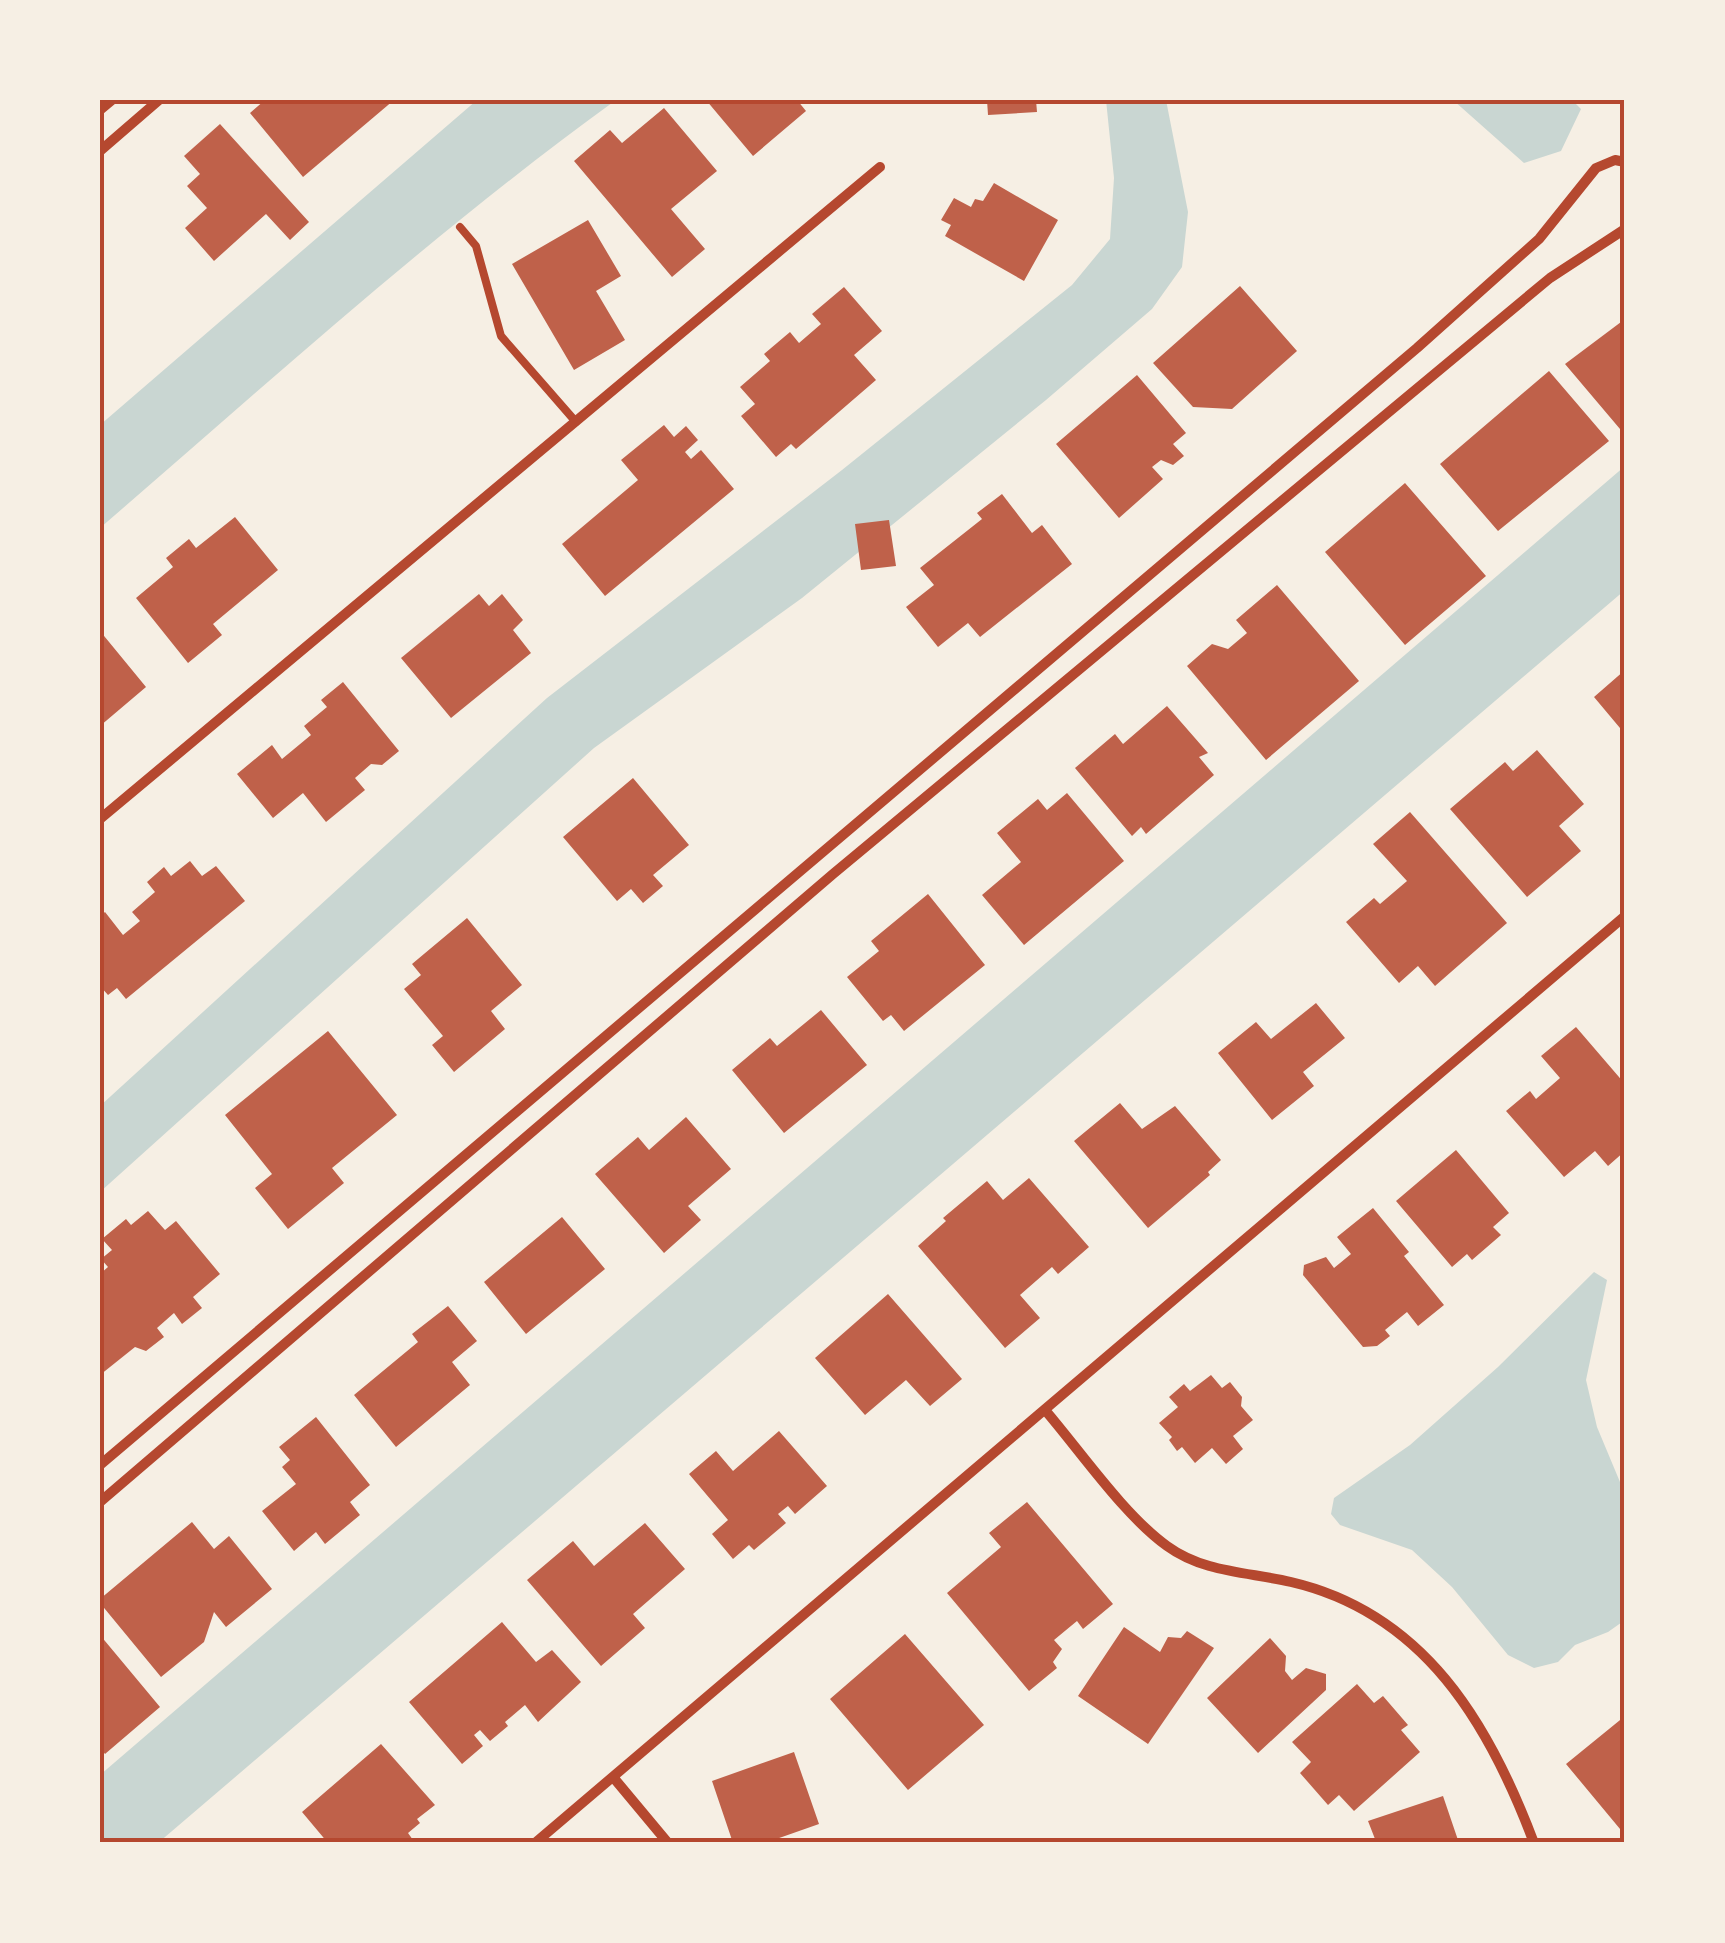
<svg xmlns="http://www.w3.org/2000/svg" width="1725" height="1943" font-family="'Work Sans',sans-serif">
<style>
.water{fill:#c9d6d2}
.building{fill:#bf614a}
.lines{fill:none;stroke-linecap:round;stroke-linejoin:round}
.service{stroke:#b5482f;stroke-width:8}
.minor{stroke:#b5482f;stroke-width:10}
.neatline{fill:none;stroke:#b5482f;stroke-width:4}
</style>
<rect width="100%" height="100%" fill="#f6efe4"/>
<!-- water -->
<path class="water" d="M477,100H616C435,231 269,382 100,528V425Z
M1106,100H1166L1188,212L1182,267L1152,309L1046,400L802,598L594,748L100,1192V1106L547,698L842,470L1072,285L1110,239L1114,178Z
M1453,100H1572L1581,109L1561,151L1524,163Z
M1625,466V590L158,1843H100V1775Z
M1594,1272L1607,1280L1586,1380L1597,1427L1625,1494V1620L1608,1632L1575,1645L1558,1662L1534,1668L1508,1655L1452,1587L1412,1550L1340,1525L1331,1514L1334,1498L1410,1445L1498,1367Z"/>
<!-- building -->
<path class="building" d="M265,100H394L303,177L250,113Z
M706,100H797L806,111L753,156Z
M987,100H1036L1037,112L988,115Z
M664,108L717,171L671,209L705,249L672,277L574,161L610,130L622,143Z
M220,124L309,222L290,240L266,214L214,261L185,228L207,208L187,186L200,174L184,156Z
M994,183L1058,220L1024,281L945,236L951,225L941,220L954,198L971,207L975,199L983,201Z
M588,220L621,276L596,291L625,340L574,370L512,264Z
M1240,286L1297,351L1232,409L1193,407L1153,363Z
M844,287L882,331L854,355L876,380L796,449L791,444L776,457L741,416L755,404L740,387L770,361L764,354L790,332L799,343L821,324L812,314Z
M1625,319V425L1620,429L1565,364Z
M1549,371L1609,441L1498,531L1440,464Z
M1137,375L1186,433L1173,444L1184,456L1173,465L1161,460L1152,467L1163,479L1119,518L1056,444Z
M664,425L674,437L686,426L698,440L685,452L691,459L701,450L734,489L605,596L562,544L638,480L621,460Z
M1405,483L1486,576L1405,645L1325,552Z
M1002,494L1032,533L1042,525L1072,564L980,637L968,623L938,647L906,607L934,585L920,568L982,519L977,513Z
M235,517L278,570L213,624L222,635L188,663L136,598L173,567L166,558L189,539L196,548Z
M889,520L896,566L861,570L855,524Z
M1277,585L1359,681L1266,760L1187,666L1212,644L1228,649L1247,633L1236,620Z
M479,594L489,606L502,594L523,620L513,630L531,653L451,718L401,658Z
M100,631L146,687L100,726Z
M1625,670V734L1594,697Z
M343,682L399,751L382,765L371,764L355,778L365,790L326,822L303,793L273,818L237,774L272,745L282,759L311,735L304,726L327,707L321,700Z
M1167,706L1208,753L1199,757L1214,775L1146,834L1141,827L1132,836L1075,768L1115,734L1123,744Z
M1537,750L1584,804L1559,826L1581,851L1527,897L1450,809L1505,762L1513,771Z
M633,778L689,845L653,875L663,886L643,903L631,889L617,901L563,837Z
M1067,793L1124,861L1024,945L982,895L1021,862L997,833L1038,799L1047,810Z
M1410,812L1507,923L1435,986L1418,966L1399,983L1346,922L1374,898L1380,904L1407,881L1373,844Z
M190,861L202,876L216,866L245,901L126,999L117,988L108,995L100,986V916L105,912L123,935L140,921L132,912L155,892L147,882L164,867L171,876Z
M928,894L985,965L904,1031L891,1015L883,1021L847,977L879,951L871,941Z
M467,918L522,985L491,1011L505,1029L454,1072L432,1045L443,1036L404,989L421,975L412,964Z
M1316,1003L1345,1038L1303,1072L1314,1086L1272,1120L1218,1053L1256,1022L1271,1039Z
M821,1010L867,1065L784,1133L732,1070L770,1038L777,1046Z
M1576,1027L1625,1084V1151L1608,1166L1595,1151L1564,1177L1506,1111L1530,1091L1536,1099L1560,1078L1541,1056Z
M328,1031L397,1115L332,1168L344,1183L288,1229L255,1188L272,1174L225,1115Z
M1120,1103L1142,1129L1175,1106L1221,1160L1208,1172L1210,1175L1148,1228L1074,1141Z
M686,1117L731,1169L688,1206L701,1220L664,1253L595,1174L638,1137L649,1150Z
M1456,1150L1509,1213L1493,1227L1501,1235L1472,1260L1467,1254L1452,1267L1396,1201Z
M1029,1178L1089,1247L1058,1274L1052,1267L1020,1295L1040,1318L1005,1348L918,1246L946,1221L943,1218L987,1181L1003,1200Z
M1373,1208L1409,1252L1404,1256L1444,1305L1418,1326L1407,1312L1385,1330L1390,1336L1377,1346L1363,1347L1303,1275L1304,1265L1326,1257L1334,1268L1351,1254L1337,1237Z
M148,1211L165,1230L176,1221L220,1274L193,1297L202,1308L182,1324L174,1313L157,1328L164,1337L146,1351L135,1347L100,1375V1274L108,1267L101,1259L112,1250L102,1239L126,1219L131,1225Z
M562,1217L605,1269L526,1334L484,1282Z
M888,1294L962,1379L930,1406L906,1380L865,1415L815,1358Z
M448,1306L477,1341L452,1362L470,1385L396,1447L354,1395L418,1342L412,1334Z
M1211,1375L1222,1388L1230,1382L1242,1397L1241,1406L1253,1420L1233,1436L1243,1449L1226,1464L1212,1448L1195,1463L1182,1447L1177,1451L1169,1440L1172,1437L1159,1423L1178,1407L1169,1397L1184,1384L1190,1391Z
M316,1417L370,1485L350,1502L360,1515L325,1544L316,1532L294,1551L262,1511L296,1484L282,1467L290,1460L279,1447Z
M779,1431L827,1486L795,1514L788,1506L778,1514L786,1523L754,1550L749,1545L733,1559L712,1534L728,1520L689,1474L716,1451L733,1471Z
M1027,1502L1113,1604L1083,1629L1077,1621L1054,1640L1062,1649L1053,1662L1057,1668L1029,1691L947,1593L1001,1547L989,1533Z
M192,1522L214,1549L229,1536L272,1589L226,1627L214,1612L204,1642L161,1677L100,1603V1599Z
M645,1523L685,1569L633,1614L645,1628L601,1666L527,1580L573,1541L594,1566Z
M502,1622L536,1662L552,1650L581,1682L538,1722L525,1705L505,1722L508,1726L490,1741L480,1730L474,1735L483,1746L462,1764L409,1702Z
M1124,1627L1160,1652L1168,1637L1181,1638L1187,1631L1214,1648L1148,1744L1078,1696Z
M905,1634L984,1725L908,1790L830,1699Z
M100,1635L160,1707L105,1754L100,1748Z
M1270,1638L1286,1656L1285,1671L1292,1680L1306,1668L1326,1674V1690L1258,1753L1207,1698Z
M1357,1684L1374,1703L1383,1696L1408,1725L1401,1730L1420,1752L1354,1811L1339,1795L1328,1805L1300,1773L1311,1762L1292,1742Z
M1625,1716V1835L1566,1764Z
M381,1744L435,1805L417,1819L420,1823L408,1833L413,1840L410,1843H328L302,1812Z
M794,1752L819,1824L765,1843H733L712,1781Z
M1443,1796L1459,1843H1364L1375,1839L1368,1821Z"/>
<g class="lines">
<!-- service -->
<path class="service" d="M460,227L476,246L501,336L576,422"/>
<!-- minor -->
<path class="minor" d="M100,110L112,100
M100,151L159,100
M100,819L880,167
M1045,1410C1081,1452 1124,1515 1167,1546C1204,1573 1249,1572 1291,1582C1424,1613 1489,1723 1534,1843
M100,1465L1417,348L1539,239L1596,168L1615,160L1625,162
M100,1502L833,874L1550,278L1625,229
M613,1777L668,1843
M535,1843L1625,916"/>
</g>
<!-- border -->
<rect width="1725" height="1943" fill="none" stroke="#f6efe4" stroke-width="205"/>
<rect x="102" y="102" width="1520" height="1738" class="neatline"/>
</svg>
